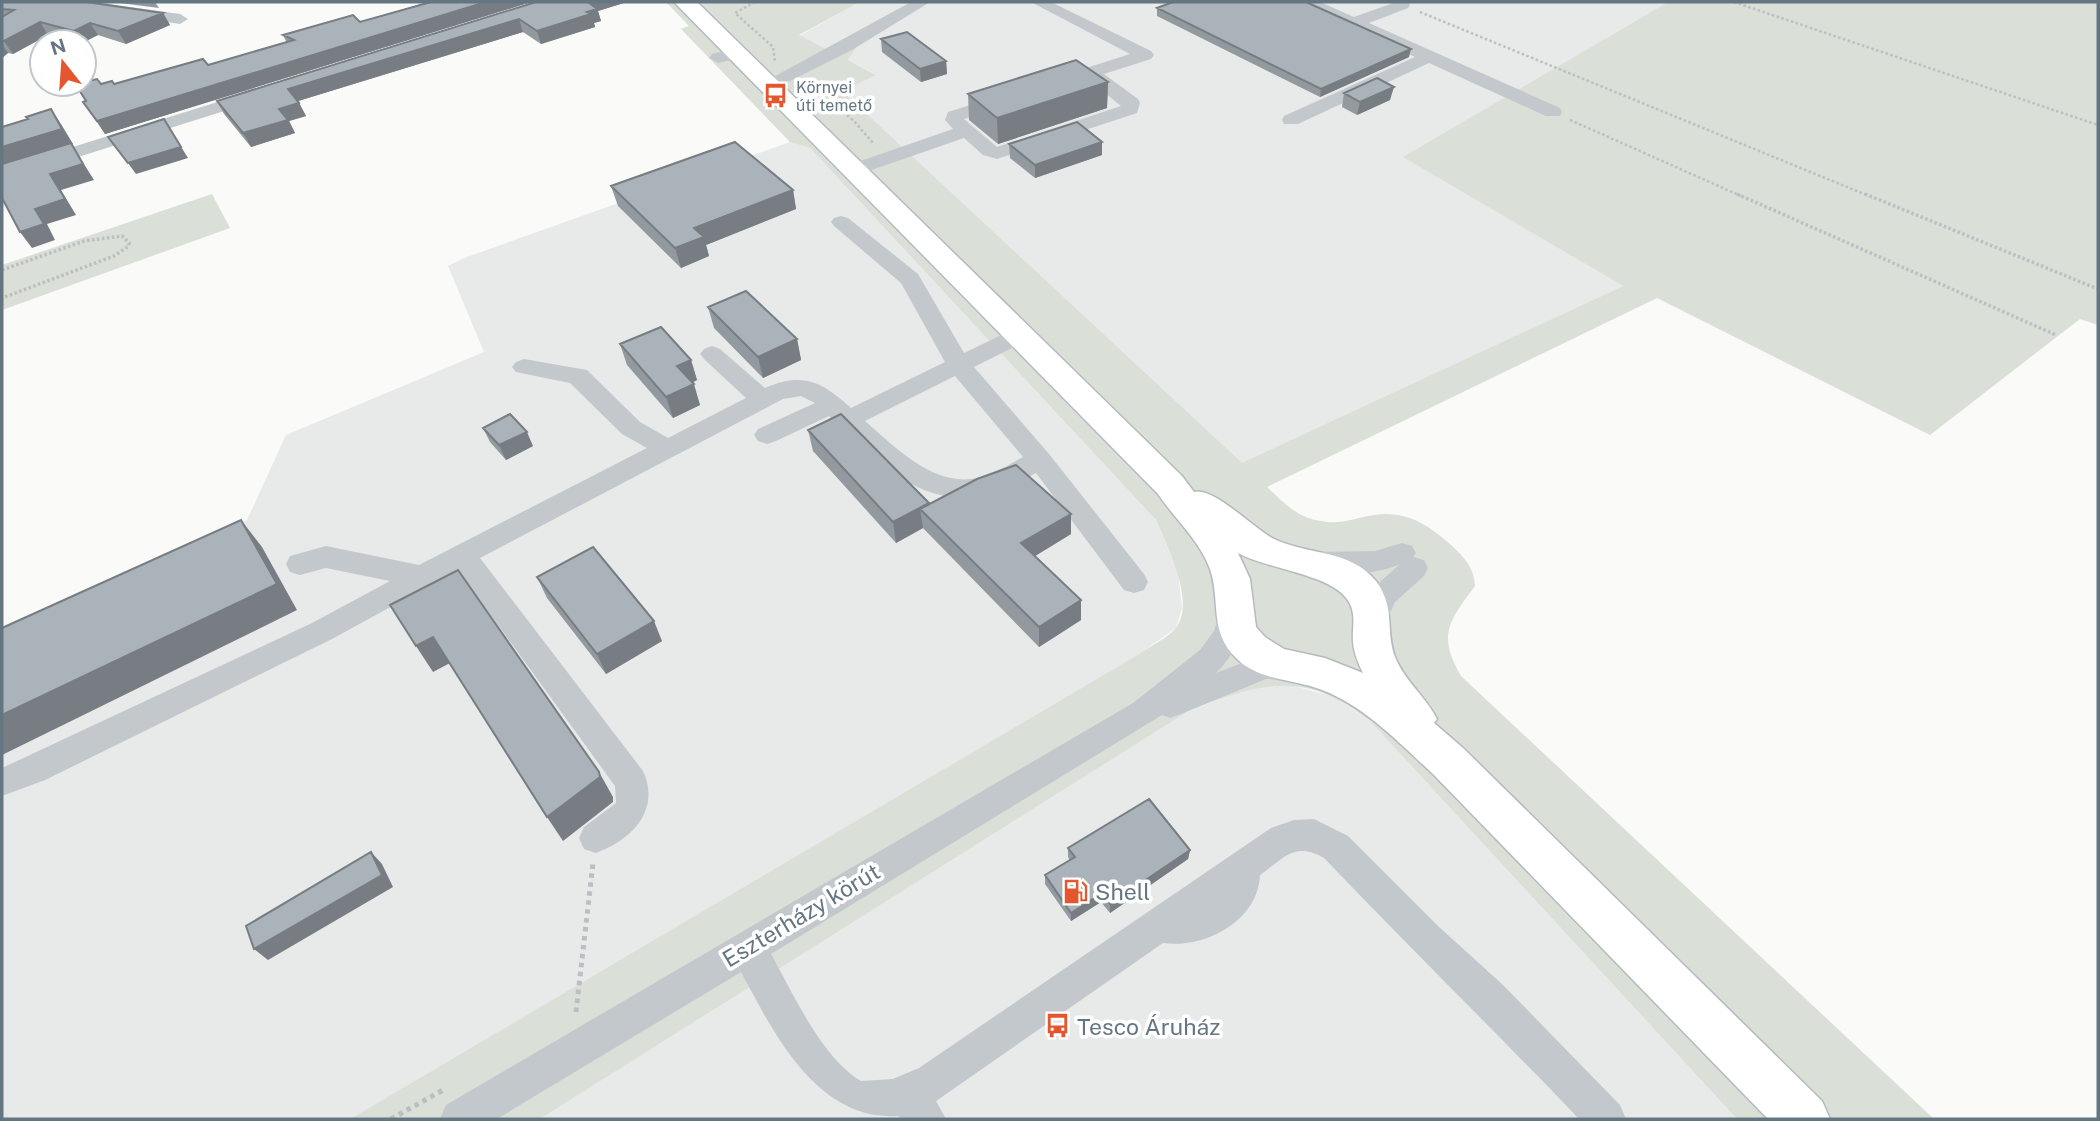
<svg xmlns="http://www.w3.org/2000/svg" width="2100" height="1121" font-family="'Public Sans',sans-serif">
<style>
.built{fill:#e8e9e9}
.green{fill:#dadfd7}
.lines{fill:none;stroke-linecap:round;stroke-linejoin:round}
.major-casing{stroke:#b5babe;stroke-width:3}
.path-far2{stroke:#bbbfc2;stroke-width:2.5;stroke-dasharray:2.5 2.5;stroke-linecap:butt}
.path-far1{stroke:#bbbfc2;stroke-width:3.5;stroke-dasharray:2.5 2.5;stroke-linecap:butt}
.path{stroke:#bbbfc2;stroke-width:5;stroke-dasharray:4.5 4.5;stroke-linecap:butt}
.minor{fill:#c3c8cc;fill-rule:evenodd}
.major{fill:#fff;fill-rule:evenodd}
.wall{fill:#929a9f}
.shaded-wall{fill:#777d82}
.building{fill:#aab3b9;stroke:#777d82;stroke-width:2}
.labels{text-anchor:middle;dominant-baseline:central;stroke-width:7;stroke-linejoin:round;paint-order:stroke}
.far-poi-label{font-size:16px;fill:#657683;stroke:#fff;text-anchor:start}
.near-poi-label{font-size:23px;fill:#657683;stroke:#fff;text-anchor:start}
.near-street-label{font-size:23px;fill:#657683;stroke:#fff}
</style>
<rect width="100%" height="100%" fill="#fafaf8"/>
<!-- built -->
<path class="built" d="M860,2H1668L1404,157L1623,286L1242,464L841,91L875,74L848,60L855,48L828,50L799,36Z
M790,142L810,148L1156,520L1178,572L1182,608L1176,628L1139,654L350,1119H2V633L247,520L286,435L484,352L448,266L464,258Z
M1287,684L1334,697L1370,721L1737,1119H540L1192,709L1236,693L1265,686Z"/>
<!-- green -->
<path class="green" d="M666,2H860L799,35L828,50L843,42L856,48L848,60L876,75L842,91L1242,463L1623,286L1403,157L1668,2H2098V325L2080,319L1930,435L1657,298L1267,487C1283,502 1297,518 1321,521C1340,525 1356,518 1374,515C1406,510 1429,525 1452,546C1465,558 1474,568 1475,586C1449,621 1437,635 1461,676L1934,1119H1737L1370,721C1304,670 1265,682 1192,709L540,1119H350L1139,654C1150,646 1166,639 1175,629C1197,604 1167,546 1156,520L810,148L790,142L681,29L689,26Z
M212,194L230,228L2,310V265Z"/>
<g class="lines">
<defs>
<path id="major" d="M674,2H697L1182,476L1194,492C1213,486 1254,529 1274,539C1307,555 1350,549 1376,581C1396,608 1385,630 1395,657C1404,680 1426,697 1437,719L1434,723L1463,748L1822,1101L1830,1119H1768L1433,774C1400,744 1365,706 1322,690C1294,679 1260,681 1237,659C1208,631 1221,601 1210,569C1200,541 1174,518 1158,494ZM1238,553C1268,570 1336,574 1350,604C1356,615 1352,630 1353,642C1354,653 1358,663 1363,673L1325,658L1284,649L1265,637L1256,627L1250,579Z"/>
</defs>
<!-- major casing -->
<use href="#major" class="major-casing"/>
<!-- path-far2 -->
<path class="path-far2" d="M755,2L735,13L773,47L775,62
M1734,2L2098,125
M1420,12L1869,196
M808,84L853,120L874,144
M1570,120L1741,196"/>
<!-- path-far1 -->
<path class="path-far1" d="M1737,194L2056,335
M1865,194L2098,289
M2,270L84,241L122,236L129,243V246L114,256L2,298"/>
<!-- path -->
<path class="path" d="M576,1012L593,863
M391,1119L443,1090"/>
<!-- minor -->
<path class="minor" d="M55,2H95L180,14L188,19L180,24L63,7Z
M911,2H930L852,50L774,89L768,90L759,85Z
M1031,2H1051L1151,51L1154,55L1151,59L1104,74L1138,99L1140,103L1137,113L997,159L983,155L964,138L860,174H846L843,170L846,166L953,129L945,120L948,112L1006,94L1013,96L1015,100L1013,104L964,119L997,147L1121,106L1088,79L1058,88L1049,83L1052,79L1130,54Z
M1299,2H1320L1354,17L1396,2H1408L1410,5L1408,8L1369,23L1560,108L1562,112L1560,116H1546L1429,63L1298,124H1284L1282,120L1284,116L1415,57L1301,5Z
M737,48L743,49L746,53L743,57L718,63L709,58L712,54Z
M256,90L262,91L265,95L262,99L2,181V169Z
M841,216L848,218L918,274L964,353L1012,330L1020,328L1028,330L1032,335L1028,340L974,367L1049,454L1144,574L1148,582L1144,590L1134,593L1124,590L1036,473C1017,483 997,494 976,497C915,505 869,454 829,416L776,441L767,444L758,441L754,435L758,429L815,403L801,396L783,399L480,558L643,771C661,810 632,840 596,853L584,849L579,838L584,827L616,803L615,786L458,570L332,639L45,780L2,796V768L312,623L390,581L326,568L300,575L290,572L286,564L290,556L326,546L419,565L647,448L622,434L570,383L516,372L512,367L516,362L524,359L587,370L640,422L668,438L746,398L704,359L700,354L704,349L712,346L720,349L765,388C804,371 823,383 851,408L945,362L901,283L834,226L831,222L834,218ZM955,376L1023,457C1010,464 997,472 984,476C938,492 896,448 865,421Z
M1402,543L1412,546L1416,553L1413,557L1424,560L1428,568L1424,576L1395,602L1384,626L1374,629L1364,626L1359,618L1373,588L1399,565C1373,574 1336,579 1309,570L1305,563L1309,556L1319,552L1375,551Z
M1232,603L1242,606C1253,627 1231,658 1216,673C1245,662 1270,649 1301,659L1305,668L1301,677L1290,680L1266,679L1181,714L1170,718L1162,715L771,954C793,993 821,1057 861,1081L893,1079L919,1068L1271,828L1294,820L1314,819L1348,836L1438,926L1503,985L1620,1105L1626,1119H1579C1495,1031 1408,946 1324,858C1295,841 1284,858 1260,875C1258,921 1205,949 1163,943L936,1101L946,1119H901L898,1116C815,1121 772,1029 741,972L497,1119H440L446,1105L1133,703L1200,650L1214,631L1222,606Z"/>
<!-- major -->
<use href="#major" class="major"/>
</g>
<!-- wall -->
<path class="wall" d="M2,2L163,13L170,25L126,44L98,35L84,42H77L48,35L13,54L8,53L2,58Z
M112,2H155L159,8Z
M428,2H531L105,134L83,102L86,101L101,84H114L208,65L287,43L283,35L360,22Z
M536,2H627L598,11L601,21L594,23L595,27L541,44L523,32L298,101L306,116L289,121L295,133L251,147L224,114L217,101Z
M1157,8L1409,57L1320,97L1157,16Z
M881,39L946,61L947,74L921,82L882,52Z
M1108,82L1107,108L998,144L969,120L968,94Z
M1344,93L1390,100L1357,115L1342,107Z
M1102,142V155L1035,178L1010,158L1009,144Z
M611,186L793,190L796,209L706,245L709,256L681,268L618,206Z
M708,307L797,339L801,360L763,378L714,328Z
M620,344L691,360L697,380L692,383L700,405L673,418L627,365Z
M483,428L533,446L506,460L490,442Z
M808,430L929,503L1071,534L1035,556L1081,620L1039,647L923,528L896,543L813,451Z
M537,577L662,641L606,674L547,598Z
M1068,848L1190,850L1188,859L1110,913L1101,902L1071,921L1045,884V875L1070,860L1068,857Z"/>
<!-- shaded-wall -->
<path class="shaded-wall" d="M486,2H531L105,134L97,121Z
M587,2H627L598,11L601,21L594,23L595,27L541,44L537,31Z
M163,13L170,25L126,44L118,31Z
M519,19L523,32L295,102L288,89Z
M40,22L48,35L13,54L4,41Z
M90,23L98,35L84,42H81L74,31Z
M2,44L8,53L2,58Z
M1411,49L1409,57L1320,97L1321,89Z
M946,61L947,74L921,82L920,69Z
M1108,82L1107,108L998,144L997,118Z
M1394,87L1390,100L1357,115L1360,102Z
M299,103L306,116L289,121L295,133L251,147L243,133L279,109Z
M51,109L61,124L73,144L72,145L94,180L61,190L76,215L47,224L55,240L32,248L20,232L2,166V147Z
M164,119L188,158L136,174L128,163Z
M1102,142V155L1035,178V165Z
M793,190L796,209L706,245L709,256L681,268L675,248L694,228Z
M797,339L801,360L763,378L758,357Z
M691,360L697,380L683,387L677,366Z
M694,384L700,405L673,418L666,397Z
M527,432L533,446L506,460L499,445Z
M929,503L920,509L923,528L896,543L893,522Z
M1071,514V534L1022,564L1021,543Z
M241,520L262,547L297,610L2,755V715Z
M1081,600V620L1039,647V627Z
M654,621L662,641L606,674L597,654Z
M433,637L450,663L433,672L416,646Z
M599,772L613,797V802L563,841L547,817Z
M1190,850L1188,859L1110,913V904Z
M371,852L382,864L393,887L268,960L254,949Z
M1102,893L1101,902L1071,921V913Z"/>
<!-- building -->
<path class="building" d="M2,2H86L163,13L118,31L90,23L74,31L40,22L4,41H2V17L14,10L2,9Z
M431,2H486L97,121L83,102L86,101L76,85L84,84V82L97,79L101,84L112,81L114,84L203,59L208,65L294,40L283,35L353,15L360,22Z
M536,2H588L597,9L587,12L591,14L537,31L519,19L288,89L299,103L279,109L288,120L243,133L217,101Z
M1173,2H1306L1411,49L1321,89L1157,8Z
M907,32L946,61L920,69L881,39Z
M1076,60L1108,82L997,118L968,94Z
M1377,78L1394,87L1360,102L1344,93Z
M51,109L62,129L2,147V127L28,119L26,117Z
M164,119L181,147L128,163L108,137Z
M1077,122L1102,142L1035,165L1009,144Z
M735,142L793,190L694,228L704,237L675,248L611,186Z
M71,143L83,164L50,174L65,199L35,209L44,224L20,232L2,198V164Z
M746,291L797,339L758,357L708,307Z
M661,327L691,360L677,366L694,384L666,397L620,344Z
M510,414L527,432L499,445L483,428Z
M841,414L929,503L893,522L808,430Z
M1016,465L1071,514L1021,543L1081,600L1039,627L920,509L977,479Z
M241,520L277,584L2,715V628Z
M593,547L654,621L597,654L537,577Z
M458,570L599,772L600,777L547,817L433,637L416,646L390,605Z
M1149,799L1190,850L1110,904L1102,893L1071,913L1045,875L1075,857L1068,848Z
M371,852L382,875L254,949L246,926Z"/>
<!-- icons -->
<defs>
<symbol id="bus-bare" viewBox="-9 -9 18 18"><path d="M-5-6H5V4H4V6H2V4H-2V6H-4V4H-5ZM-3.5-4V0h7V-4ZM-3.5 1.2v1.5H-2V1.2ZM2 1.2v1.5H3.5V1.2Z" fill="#e4572e" stroke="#fff" stroke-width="2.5" paint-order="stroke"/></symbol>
<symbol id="fuel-bare" viewBox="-9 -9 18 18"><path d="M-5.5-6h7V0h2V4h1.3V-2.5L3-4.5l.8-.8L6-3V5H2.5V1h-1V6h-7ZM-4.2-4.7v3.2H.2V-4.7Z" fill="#e4572e" stroke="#fff" stroke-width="2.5" paint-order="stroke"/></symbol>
</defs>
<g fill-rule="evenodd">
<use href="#bus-bare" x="758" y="78" width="35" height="35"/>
<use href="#fuel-bare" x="1058" y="874" width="35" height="35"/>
<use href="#bus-bare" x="1040" y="1008" width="35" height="35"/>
</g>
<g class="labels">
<!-- far-poi labels -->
<g class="far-poi-label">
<text x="796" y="87">Környei<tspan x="796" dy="18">úti temető</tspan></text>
</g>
<!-- near-poi labels -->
<g class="near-poi-label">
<text x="1095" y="891">Shell</text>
<text x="1077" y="1026">Tesco Áruház</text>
</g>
<!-- near-street labels -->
<g class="near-street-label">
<text transform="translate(801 915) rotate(-31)">Eszterházy körút</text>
</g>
</g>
<!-- border -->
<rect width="2100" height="1121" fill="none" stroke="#657683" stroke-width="7"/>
<!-- north arrow -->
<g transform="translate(63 63) rotate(343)"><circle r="33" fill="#ffffff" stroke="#c1c8cd" stroke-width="2"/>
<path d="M0-5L12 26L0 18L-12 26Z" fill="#e4572e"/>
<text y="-10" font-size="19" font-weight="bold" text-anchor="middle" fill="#657683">N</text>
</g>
</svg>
